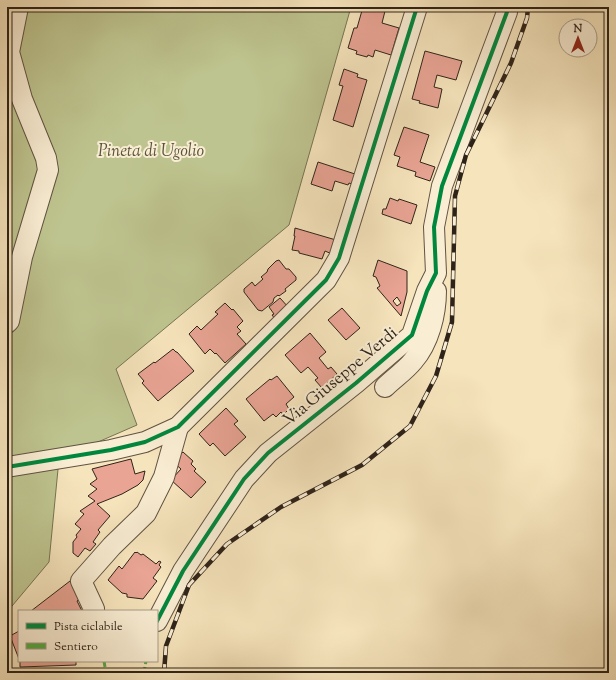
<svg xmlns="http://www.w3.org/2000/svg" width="616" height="680" viewBox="0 0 616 680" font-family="'Sorts Mill Goudy',serif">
	<rect width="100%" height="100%" fill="#f6e4bc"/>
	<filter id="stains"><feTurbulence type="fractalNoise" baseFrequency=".005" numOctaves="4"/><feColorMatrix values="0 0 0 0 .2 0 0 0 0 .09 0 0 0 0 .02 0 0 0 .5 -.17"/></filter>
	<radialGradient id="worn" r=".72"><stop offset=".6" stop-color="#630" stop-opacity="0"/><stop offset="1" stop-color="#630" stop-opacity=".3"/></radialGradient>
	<path fill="#bec48f" stroke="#767454" d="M 7,7 L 351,7 L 289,225 L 116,369 L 137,425 L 59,459 L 49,562 L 7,612 Z"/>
	<g fill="#e9a494" stroke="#2e2319" fill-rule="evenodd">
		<path d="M 363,7 L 374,7 L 385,11 L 382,23 L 399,28 L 391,55 L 375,50 L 373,57 L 368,55 L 367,57 L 356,54 L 357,51 L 348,48 L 354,28 L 357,28 Z"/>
		<path d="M 425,51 L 462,61 L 456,80 L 437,75 L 434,87 L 442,89 L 438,108 L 419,103 L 420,101 L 412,99 Z"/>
		<path d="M 344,69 L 358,74 L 357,77 L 367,80 L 353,127 L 333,120 L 343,86 L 339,85 Z"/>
		<path d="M 404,127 L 429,135 L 420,162 L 435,167 L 430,181 L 415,176 L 416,172 L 397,166 L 400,157 L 394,155 Z"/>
		<path d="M 318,162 L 355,174 L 352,184 L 349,183 L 348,185 L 335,181 L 332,191 L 311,184 Z"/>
		<path d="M 390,198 L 398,201 L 399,199 L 417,205 L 411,224 L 382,214 L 383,209 L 386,209 Z"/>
		<path d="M 295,228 L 336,240 L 332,254 L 325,251 L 322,259 L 299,253 L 299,251 L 292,250 L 295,236 L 294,236 Z"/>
		<path d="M 279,260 L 286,269 L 289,269 L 296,277 L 296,280 L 285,289 L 286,291 L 279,296 L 278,295 L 274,298 L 273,302 L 262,311 L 258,310 L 244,292 L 244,289 L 252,282 L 255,286 L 263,279 L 261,277 L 267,272 L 268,269 L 276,261 Z"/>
		<path d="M 378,260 L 407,271 L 407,292 L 401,316 L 377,288 L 380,286 L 376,277 L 373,276 ZM 397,297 L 401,303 L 397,306 L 393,301 Z"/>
		<path d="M 280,298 L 289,308 L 275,319 L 272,315 L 274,314 L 269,307 Z"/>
		<path d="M 225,303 L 232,310 L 233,309 L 243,321 L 237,327 L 241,331 L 237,334 L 246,344 L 225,363 L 216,353 L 215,354 L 210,349 L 205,354 L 189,334 L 197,326 L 201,330 L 218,314 L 215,312 Z"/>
		<path d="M 342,308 L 360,328 L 346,340 L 328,320 Z"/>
		<path d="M 310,333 L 326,352 L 319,358 L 328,369 L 331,367 L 337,374 L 322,388 L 315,380 L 318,378 L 308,367 L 301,373 L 285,355 Z"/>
		<path d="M 173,349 L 176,352 L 177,352 L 194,371 L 158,401 L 142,383 L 144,381 L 138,374 L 154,362 L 155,363 Z"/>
		<path d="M 277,376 L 294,397 L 286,404 L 289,409 L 283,415 L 281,412 L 276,417 L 273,414 L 264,421 L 246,399 L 270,379 L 271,380 Z"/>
		<path d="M 226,408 L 238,421 L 234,424 L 246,437 L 225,456 L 213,443 L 210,446 L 199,434 Z"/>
		<path d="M 183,452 L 193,461 L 191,464 L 196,469 L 194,471 L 206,482 L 191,498 L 171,480 L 181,469 L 173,462 Z"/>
		<path d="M 131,459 L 135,474 L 145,471 L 143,480 L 138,485 L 122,494 L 97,504 L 110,516 L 98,530 L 100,532 L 93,542 L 96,544 L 90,551 L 85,548 L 78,557 L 73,553 L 73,542 L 77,537 L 76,535 L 81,529 L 75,524 L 84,514 L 80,511 L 95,501 L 88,496 L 97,489 L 90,484 L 97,479 L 92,469 Z"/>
		<path d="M 135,552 L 136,553 L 137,552 L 141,555 L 143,554 L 156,564 L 159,561 L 161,562 L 159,565 L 161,567 L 153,578 L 157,581 L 143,599 L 127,597 L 127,594 L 122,593 L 108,580 L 119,566 L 122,569 Z"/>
		<path d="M 70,581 L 81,598 L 77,601 L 82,611 L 31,611 Z"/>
		<path d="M 19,631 L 19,659 L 10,636 Z"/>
		<path d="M 20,661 L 76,661 L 76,665 L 20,667 Z"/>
	</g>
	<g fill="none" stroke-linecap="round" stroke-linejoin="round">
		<g stroke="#605342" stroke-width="22">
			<g id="minor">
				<path d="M 7,323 L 9,321 L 22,257 L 48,170 L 46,158 L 22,99 L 9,52 L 18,7"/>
				<path d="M 385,387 C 394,378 405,371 413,361 C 429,343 436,314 436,291"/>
				<path d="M 7,467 L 111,450 L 145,442 L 178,427 L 326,280 L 339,258 L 417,7"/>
				<path d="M 94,609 L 81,581 L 112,546 L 146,513 L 164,477 L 178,427"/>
				<path d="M 157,621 L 183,571 L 244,479 L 268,453 L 356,383 L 412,335 L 427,291 L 436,273 L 434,227 L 442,186 L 507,12 L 507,7"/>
			</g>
		</g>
		<use href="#minor" stroke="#f9edd3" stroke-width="20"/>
		<g stroke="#2e2319" stroke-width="4.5">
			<path id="rail" d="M 164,673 L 166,646 L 189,585 L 227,544 L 281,507 L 362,465 L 410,426 L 436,376 L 452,322 L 455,196 L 466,155 L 511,63 L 527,18 L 528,7"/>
		</g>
		<use href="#rail" stroke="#f9edd3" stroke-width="3" stroke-dasharray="9" stroke-linecap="butt"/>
		<g stroke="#54aa42" stroke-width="3" stroke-dasharray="6 3" stroke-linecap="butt">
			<path d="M 104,661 L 106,673"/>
			<path d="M 144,673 L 146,661"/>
		</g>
		<g stroke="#f9edd3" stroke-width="6">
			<g id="cycleway">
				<path d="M 7,467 L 111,450 L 145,442 L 178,427 L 326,280 L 339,258 L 417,7"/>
				<path d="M 157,621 L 183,571 L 244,479 L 268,453 L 356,383 L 412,335 L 427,291 L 436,273 L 434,227 L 442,186 L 507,12 L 507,7"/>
			</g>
		</g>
		<use href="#cycleway" stroke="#00873e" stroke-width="4"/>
	</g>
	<g text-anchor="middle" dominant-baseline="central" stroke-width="4" stroke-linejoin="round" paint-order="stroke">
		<g font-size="17" font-style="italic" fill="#59533c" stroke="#f9edd3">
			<text x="151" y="152">Pineta di Ugolio</text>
		</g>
		<g font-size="17" fill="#2e2319" stroke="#f9edd3">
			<text transform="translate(341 377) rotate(-40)">Via Giuseppe Verdi</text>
		</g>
	</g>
	<rect width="616" height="680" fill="none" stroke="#f6e4bc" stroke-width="24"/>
	<rect x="8" y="8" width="600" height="664" fill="none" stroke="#2e2319" stroke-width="2"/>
	<rect x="12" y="12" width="592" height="656" fill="none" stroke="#2e2319"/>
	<rect x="18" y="610" width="140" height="52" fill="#f9edd3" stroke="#a89c89"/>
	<rect x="26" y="623" width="20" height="6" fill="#00873e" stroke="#a89c89"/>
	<text x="54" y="630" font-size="12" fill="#2e2319">Pista ciclabile</text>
	<rect x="26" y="643" width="20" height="6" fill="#54aa42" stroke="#a89c89"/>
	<text x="54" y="650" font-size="12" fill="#2e2319">Sentiero</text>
	<g transform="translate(578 38)"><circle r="19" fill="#f9edd3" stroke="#a89c89"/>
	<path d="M0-3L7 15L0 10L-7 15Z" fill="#8f2418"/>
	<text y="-6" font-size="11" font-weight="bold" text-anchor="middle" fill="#2e2319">N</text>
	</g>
	<rect width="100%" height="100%" filter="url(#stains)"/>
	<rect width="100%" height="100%" fill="url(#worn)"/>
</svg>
